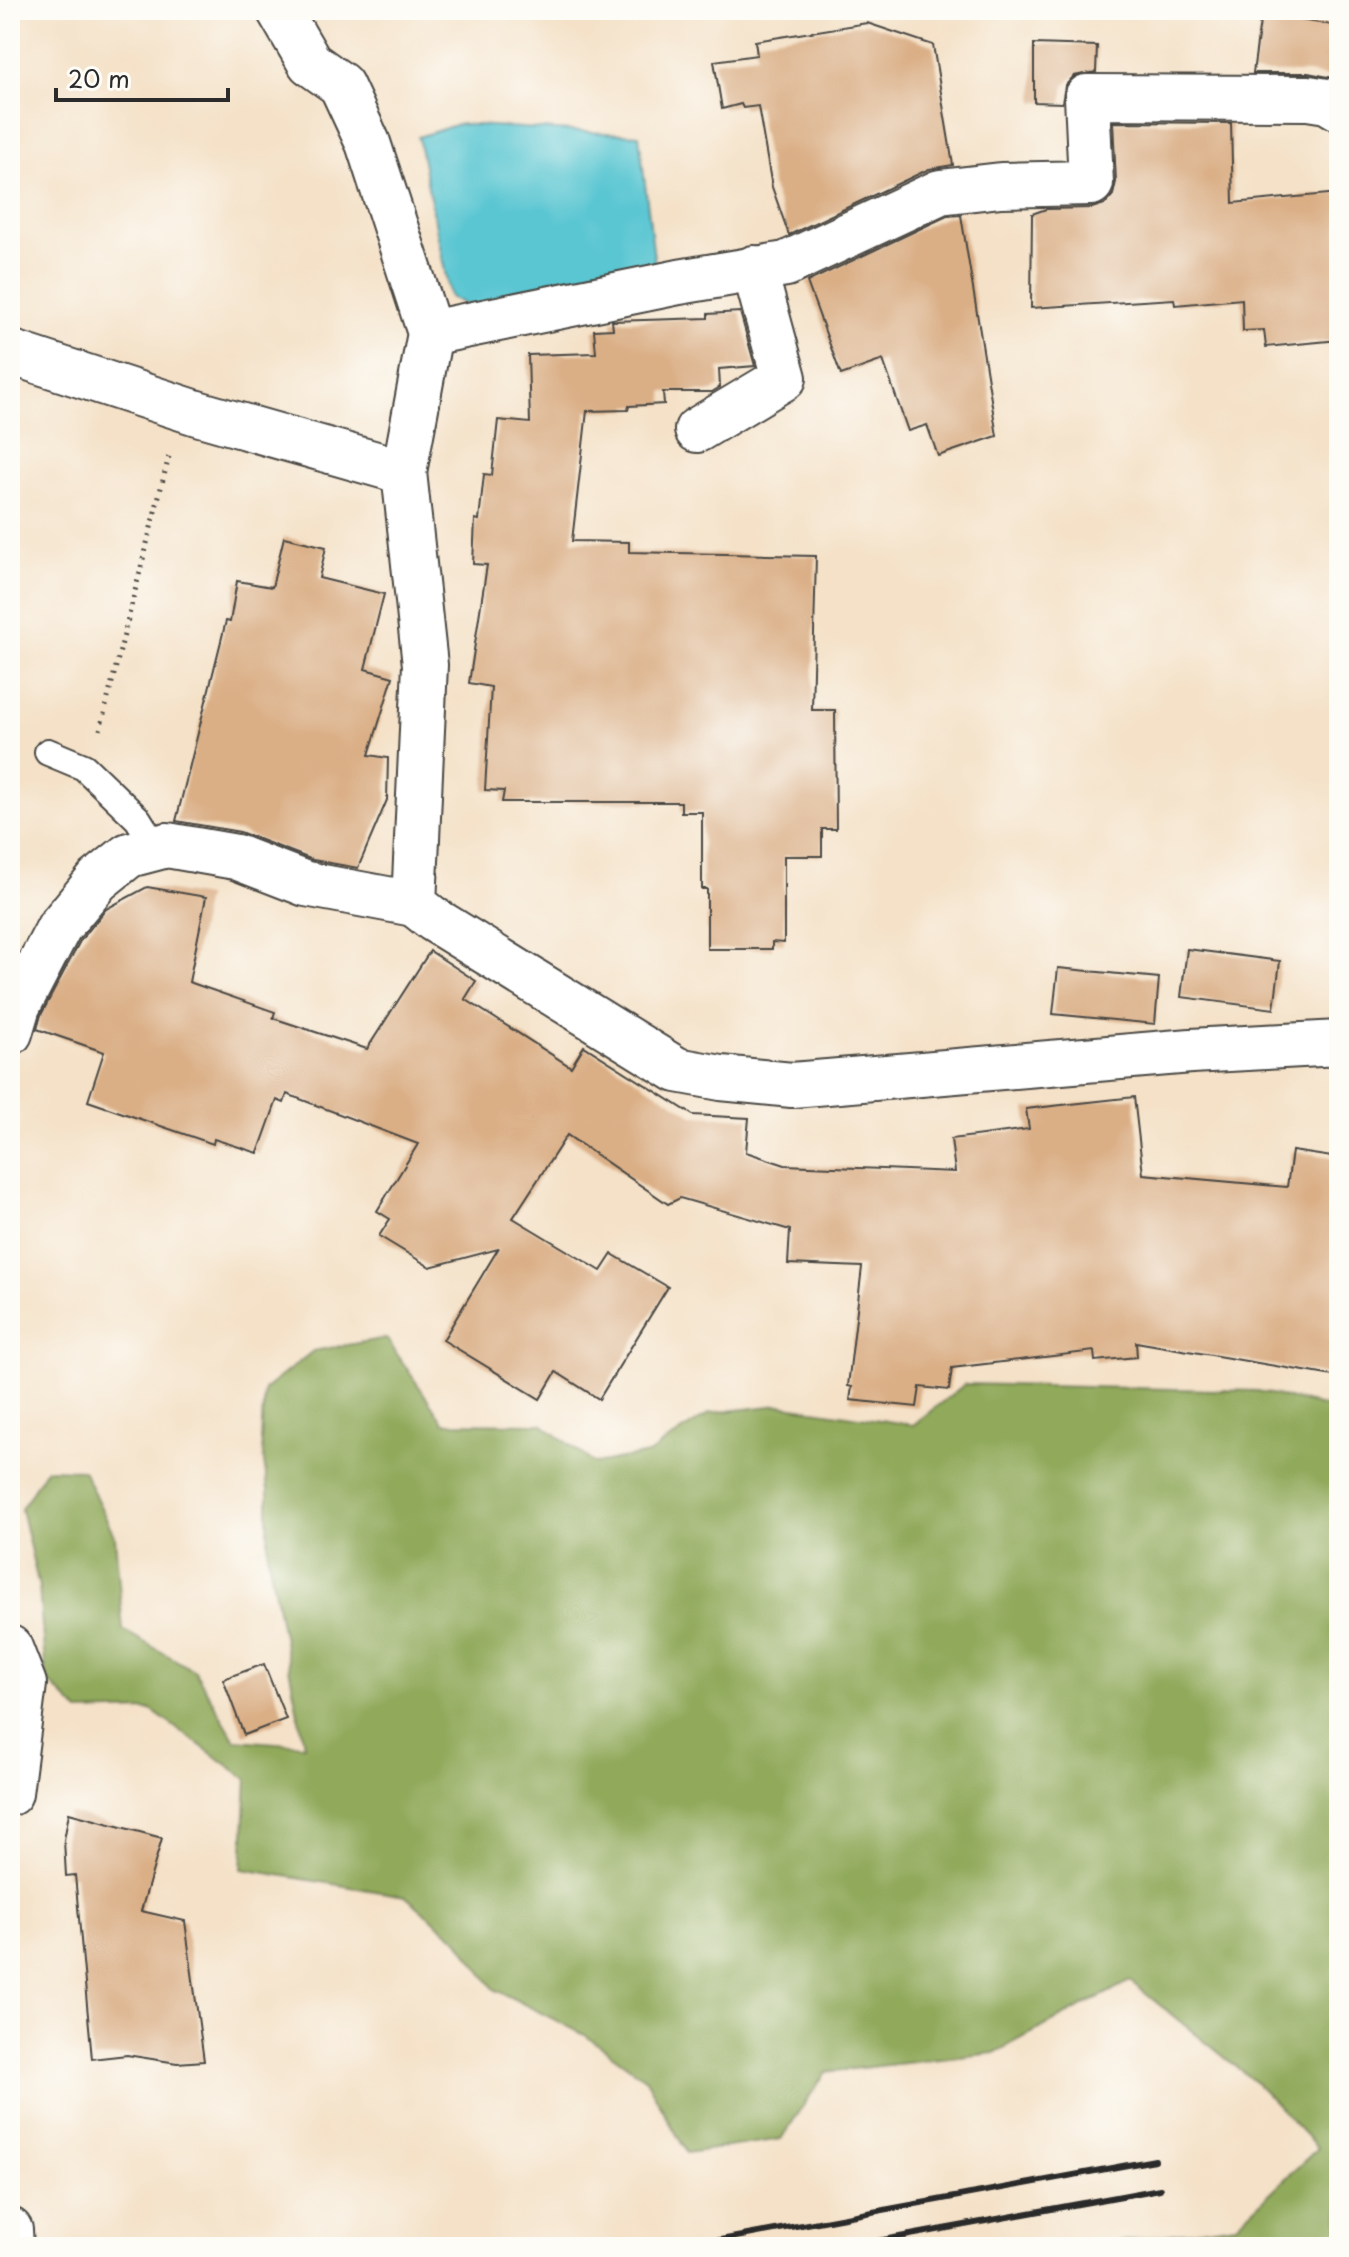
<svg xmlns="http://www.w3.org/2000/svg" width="1349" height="2257" viewBox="0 0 1349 2257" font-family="'Playpen Sans',sans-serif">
	<rect width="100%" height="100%" fill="#fdfcf7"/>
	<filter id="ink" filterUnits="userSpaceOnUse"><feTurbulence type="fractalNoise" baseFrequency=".0125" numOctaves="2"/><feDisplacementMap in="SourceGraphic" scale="16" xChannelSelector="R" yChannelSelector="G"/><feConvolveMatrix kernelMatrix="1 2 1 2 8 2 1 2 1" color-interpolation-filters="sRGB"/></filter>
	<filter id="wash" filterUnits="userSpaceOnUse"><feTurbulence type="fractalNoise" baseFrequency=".006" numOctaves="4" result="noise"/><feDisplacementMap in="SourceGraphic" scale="32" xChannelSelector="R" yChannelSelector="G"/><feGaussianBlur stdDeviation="1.8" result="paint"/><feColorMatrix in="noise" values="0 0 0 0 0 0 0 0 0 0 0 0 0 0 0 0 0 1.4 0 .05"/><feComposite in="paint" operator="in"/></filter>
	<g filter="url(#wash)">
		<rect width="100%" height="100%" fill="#f4e1c7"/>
		<path fill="#90a95a" stroke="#5e6a42" stroke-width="2" d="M 386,1338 L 444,1423 L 542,1424 L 595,1464 L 648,1454 L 710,1413 L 780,1405 L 913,1425 L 965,1384 L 1258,1391 L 1339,1410 L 1339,2247 L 1083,2247 L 1236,2225 L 1318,2148 L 1255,2082 L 1130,1981 L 994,2053 L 826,2072 L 781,2139 L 687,2153 L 646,2079 L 585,2035 L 494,1989 L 458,1940 L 405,1896 L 242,1869 L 247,1779 L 151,1710 L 79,1712 L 46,1679 L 39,1587 L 21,1509 L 46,1469 L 83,1470 L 115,1537 L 123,1630 L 195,1671 L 235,1740 L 304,1745 L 268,1558 L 268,1490 L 261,1440 L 264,1390 L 313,1351 Z"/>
		<path fill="#5ac6d2" stroke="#42787e" stroke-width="2" d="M 458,124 L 639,135 L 655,266 L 471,307 L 450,297 L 418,137 Z"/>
		<g id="blocks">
			<g fill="#daaf86">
				<path d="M 1261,14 L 1339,26 L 1339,79 L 1308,73 L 1253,73 Z"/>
				<path d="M 867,23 L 933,45 L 953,165 L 929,169 L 789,235 L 772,187 L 758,106 L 743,108 L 741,104 L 722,109 L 714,61 L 757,55 L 755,41 Z"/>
				<path d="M 1034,44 L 1097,46 L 1096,72 L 1074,76 L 1065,86 L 1062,103 L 1034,102 Z"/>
				<path d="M 1113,122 L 1231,123 L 1233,203 L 1339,193 L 1339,340 L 1266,347 L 1264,330 L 1243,331 L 1242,299 L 1175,305 L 1174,299 L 1031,308 L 1032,214 L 1046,209 L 1092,208 L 1105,204 L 1113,195 L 1116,182 Z"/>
				<path d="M 961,215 L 997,436 L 938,456 L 927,425 L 908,431 L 883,360 L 841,375 L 807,282 L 947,216 Z"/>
				<path d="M 740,312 L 755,366 L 719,369 L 720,387 L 712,392 L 663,392 L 664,404 L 629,406 L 628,410 L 587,411 L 572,541 L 629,542 L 629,552 L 816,556 L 812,710 L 835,710 L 836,829 L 822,829 L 822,856 L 784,856 L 784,943 L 772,942 L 772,949 L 707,949 L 707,889 L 702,889 L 702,812 L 681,812 L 681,802 L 502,802 L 504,791 L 485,790 L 491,687 L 469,683 L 487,565 L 473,564 L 475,519 L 479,520 L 484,474 L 492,475 L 498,420 L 530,423 L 528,355 L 596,353 L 594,330 L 613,329 L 612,321 L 708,318 L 708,314 Z"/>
				<path d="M 284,537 L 326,547 L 319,578 L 384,594 L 365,669 L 393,677 L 369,755 L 388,758 L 387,800 L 358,868 L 313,860 L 240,832 L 176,821 L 226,621 L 230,622 L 237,581 L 272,587 Z"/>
				<path d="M 147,887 L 206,897 L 189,982 L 275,1012 L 273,1018 L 367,1049 L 430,951 L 476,981 L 465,999 L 571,1067 L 584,1046 L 693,1115 L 749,1118 L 746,1152 L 785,1165 L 955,1172 L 951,1139 L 1029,1129 L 1026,1109 L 1134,1097 L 1143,1174 L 1287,1187 L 1292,1151 L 1339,1158 L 1339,1377 L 1136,1342 L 1137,1357 L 1095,1361 L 1094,1351 L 952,1368 L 949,1390 L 920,1387 L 917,1407 L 850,1400 L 852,1387 L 848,1386 L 862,1267 L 788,1264 L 790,1230 L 680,1198 L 668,1204 L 567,1135 L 513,1218 L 601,1271 L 612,1254 L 668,1287 L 599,1399 L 556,1372 L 540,1399 L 443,1340 L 498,1249 L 430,1267 L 379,1236 L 390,1219 L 377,1211 L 418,1144 L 287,1094 L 284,1103 L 277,1100 L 258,1153 L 214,1139 L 213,1144 L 88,1101 L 104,1052 L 37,1029 L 41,1015 L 80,941 L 106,909 Z"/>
				<path d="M 1187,949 L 1280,961 L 1274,1009 L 1181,997 Z"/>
				<path d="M 1058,968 L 1159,978 L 1155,1024 L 1053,1014 Z"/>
				<path d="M 264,1664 L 286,1719 L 244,1735 L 223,1679 Z"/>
				<path d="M 69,1813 L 162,1838 L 141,1911 L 185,1921 L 204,2061 L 177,2063 L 127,2055 L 92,2059 L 75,1875 L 66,1876 L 64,1840 Z"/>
			</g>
		</g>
	</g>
	<g filter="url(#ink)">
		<use href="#blocks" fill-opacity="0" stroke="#494642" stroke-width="2"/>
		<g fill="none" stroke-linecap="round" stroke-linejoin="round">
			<g stroke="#494642" stroke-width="30">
				<path id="service" d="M 48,752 L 84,767 L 138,819 L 156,848"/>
			</g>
			<g stroke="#494642" stroke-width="48">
				<g id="minor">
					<path d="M 279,10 L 310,63 L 341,85 L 368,143 L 430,333 L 404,472"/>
					<path d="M 430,333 L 679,282 L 786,264 L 940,192 L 1001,185 L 1091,183 L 1087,97 L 1308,98 L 1327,101 L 1339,108"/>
					<path d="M 10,352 L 197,413 L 404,472 L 425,665 L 414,904 L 433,919 L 677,1070 L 721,1078 L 792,1085 L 1191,1051 L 1339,1043"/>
					<path d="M 697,430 L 784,378 L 754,268"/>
					<path d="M 10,1033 L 18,1006 L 59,927 L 98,880 L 129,855 L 167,845 L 236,857 L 306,884 L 414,904"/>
					<path d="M 10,1648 L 24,1684 L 10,1793"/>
					<path d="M 10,2230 L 11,2247"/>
				</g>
			</g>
			<path stroke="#494642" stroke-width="5" stroke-dasharray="2 6" stroke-linecap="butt" d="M 100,730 L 169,456"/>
			<use href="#service" stroke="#fff" stroke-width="26"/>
			<use href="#minor" stroke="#fff" stroke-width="44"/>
			<g stroke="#2b2b2b" stroke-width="6">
				<path d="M 682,2247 L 1155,2160"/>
				<path d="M 845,2247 L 1160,2189"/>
			</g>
		</g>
	</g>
	<rect width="1349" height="2257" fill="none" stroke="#fdfcf7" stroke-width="40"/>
	<path d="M56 88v12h172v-12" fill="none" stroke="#2b2b2b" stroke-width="4"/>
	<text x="68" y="88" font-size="24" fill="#2b2b2b" stroke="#fdfcf7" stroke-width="6" paint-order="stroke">20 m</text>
</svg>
